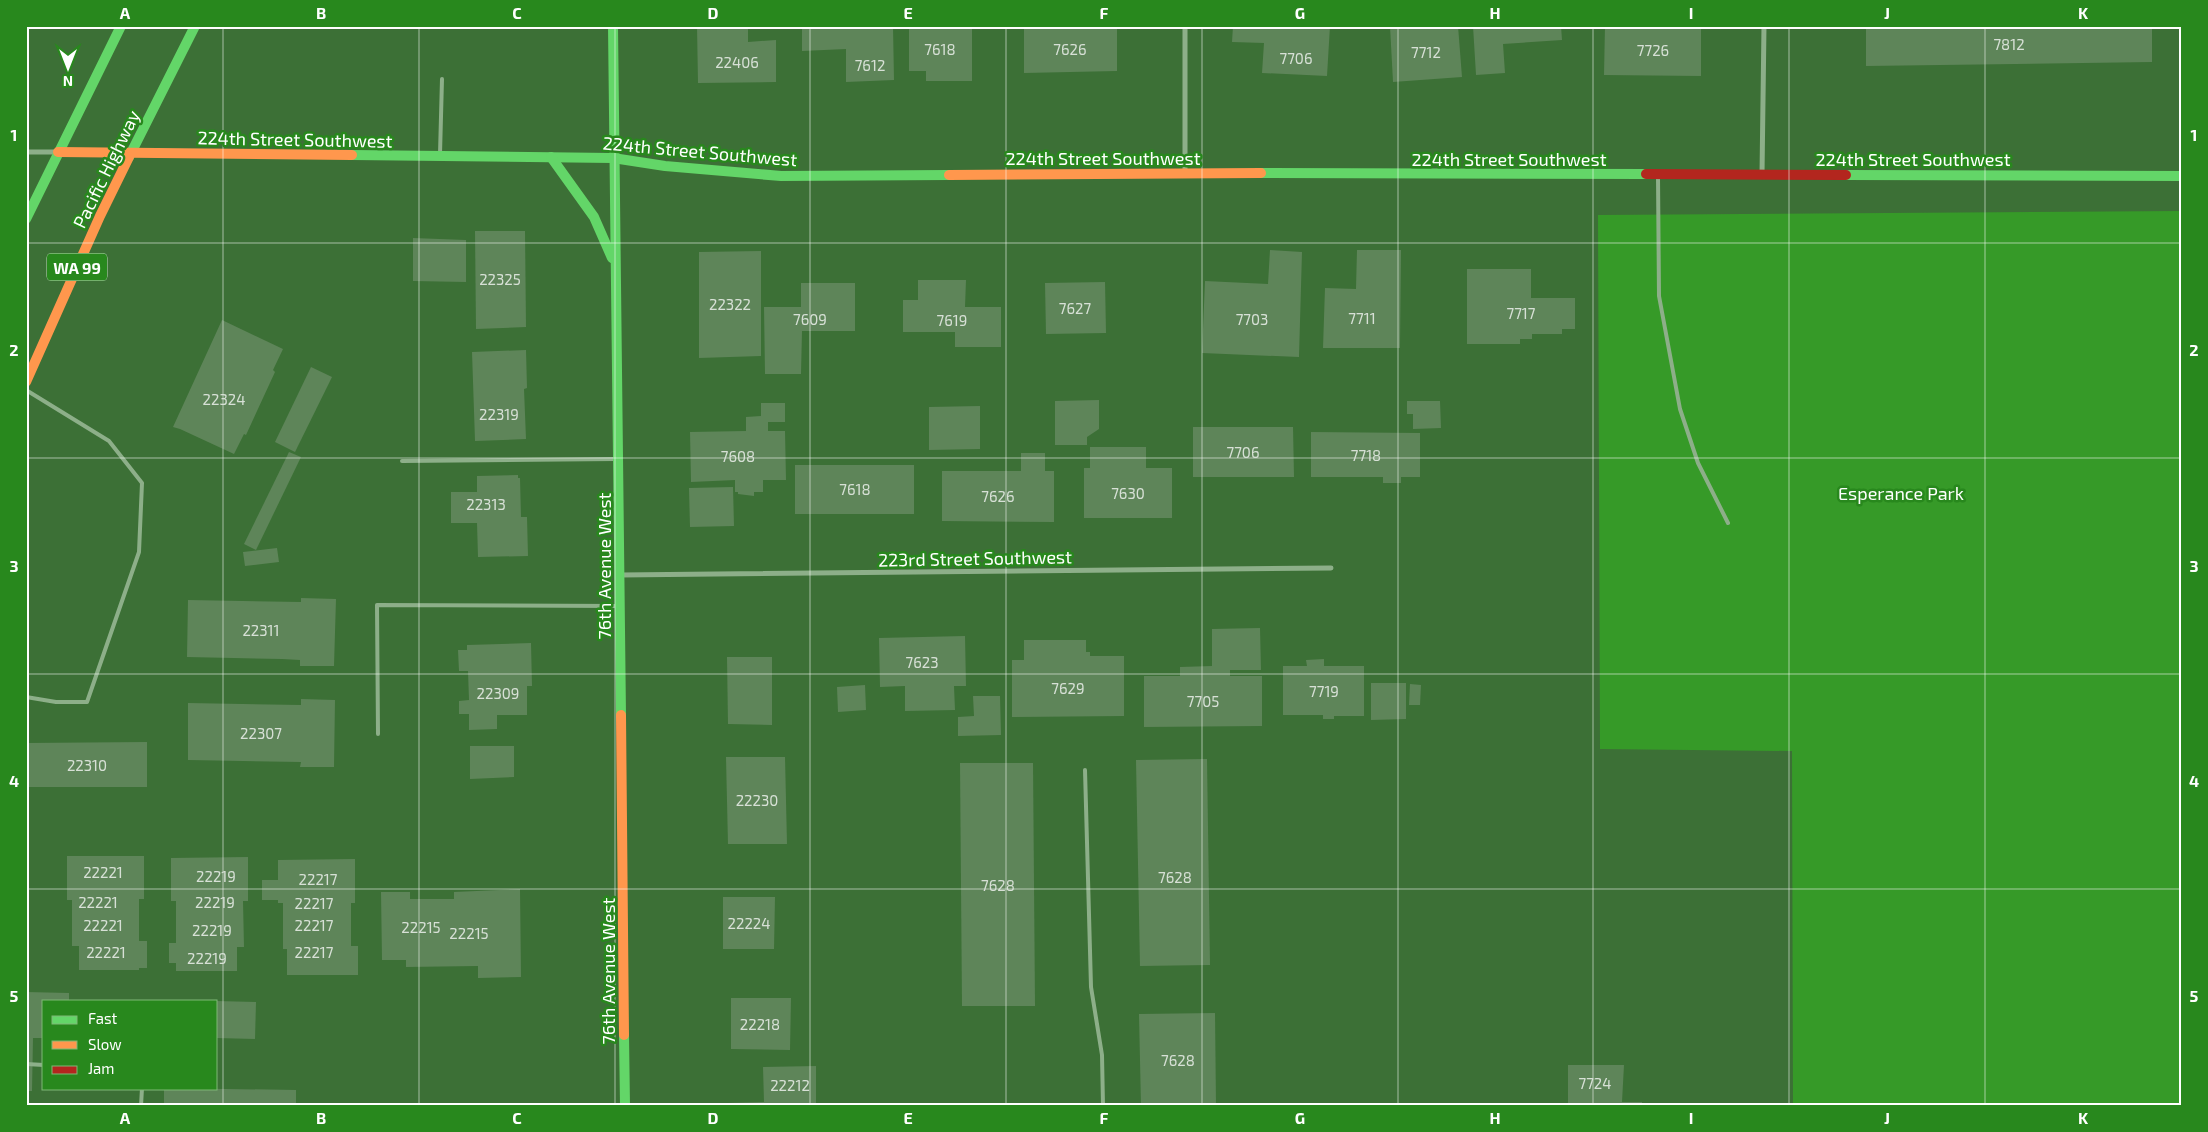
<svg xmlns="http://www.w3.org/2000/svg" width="2208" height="1132" viewBox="0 0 2208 1132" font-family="'Exo 2',sans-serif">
	<rect width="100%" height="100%" fill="#3c7036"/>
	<path fill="#369a28" d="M 2182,211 L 2182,1106 L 1793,1106 L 1792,751 L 1600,749 L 1598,215 Z"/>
	<g fill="#5e8559">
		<path d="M 697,26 L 748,26 L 748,42 L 776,40 L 776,82 L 698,83 Z"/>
		<path d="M 802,26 L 893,26 L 894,80 L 846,82 L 846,49 L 802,51 Z"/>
		<path d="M 909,26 L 972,26 L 972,81 L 926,81 L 926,71 L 909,71 Z"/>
		<path d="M 1024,26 L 1117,26 L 1117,71 L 1024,73 Z"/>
		<path d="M 1233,26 L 1330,26 L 1327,76 L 1262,73 L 1264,43 L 1232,42 Z"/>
		<path d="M 1390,26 L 1458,26 L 1462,77 L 1393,82 Z"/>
		<path d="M 1473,26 L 1561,26 L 1562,40 L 1503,44 L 1505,73 L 1476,75 Z"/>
		<path d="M 1605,26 L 1701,26 L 1701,76 L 1604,75 Z"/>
		<path d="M 1866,26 L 2152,26 L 2152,62 L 1866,66 Z"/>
		<path d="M 475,231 L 525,231 L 526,327 L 476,329 Z"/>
		<path d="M 413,238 L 466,240 L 466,282 L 413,281 Z"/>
		<path d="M 1270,250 L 1302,252 L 1299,357 L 1202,353 L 1205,281 L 1268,284 Z"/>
		<path d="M 1357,250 L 1401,250 L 1400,348 L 1323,348 L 1325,288 L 1356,289 Z"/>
		<path d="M 761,251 L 761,356 L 699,358 L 699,252 Z"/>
		<path d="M 1467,269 L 1531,269 L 1531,298 L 1575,298 L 1575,329 L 1562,329 L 1562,334 L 1532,334 L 1532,339 L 1520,339 L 1520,344 L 1467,344 Z"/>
		<path d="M 918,280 L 966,280 L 965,307 L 1001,307 L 1001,347 L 955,347 L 955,332 L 903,332 L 903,300 L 918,300 Z"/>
		<path d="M 1105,282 L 1106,333 L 1046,334 L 1045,283 Z"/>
		<path d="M 801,283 L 855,283 L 855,331 L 802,331 L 801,374 L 765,374 L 764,307 L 801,307 Z"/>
		<path d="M 222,320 L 283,349 L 273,370 L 275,372 L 246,435 L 244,434 L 234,454 L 180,429 L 173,427 Z"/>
		<path d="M 526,350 L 527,388 L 524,389 L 526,439 L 475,441 L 472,352 Z"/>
		<path d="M 311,367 L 332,377 L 295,452 L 275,442 Z"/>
		<path d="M 1099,400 L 1099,429 L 1087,437 L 1087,445 L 1055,445 L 1055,401 Z"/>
		<path d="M 1407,401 L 1440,401 L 1441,428 L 1413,429 L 1413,414 L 1407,414 Z"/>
		<path d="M 761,403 L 785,403 L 785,422 L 768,422 L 768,431 L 785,431 L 786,480 L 763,480 L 763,492 L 754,492 L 754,496 L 738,494 L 738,492 L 735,492 L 735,480 L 691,482 L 690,432 L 746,431 L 746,417 L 761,416 Z"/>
		<path d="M 980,406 L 980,449 L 929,450 L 929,407 Z"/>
		<path d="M 1193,427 L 1293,427 L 1294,477 L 1193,477 Z"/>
		<path d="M 1311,432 L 1420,433 L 1420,477 L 1401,477 L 1401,483 L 1383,483 L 1383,477 L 1311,477 Z"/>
		<path d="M 1090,447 L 1146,447 L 1146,468 L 1172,468 L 1172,518 L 1084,518 L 1084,468 L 1090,468 Z"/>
		<path d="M 289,452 L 301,457 L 256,550 L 244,544 Z"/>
		<path d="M 1021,453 L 1045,453 L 1045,471 L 1054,471 L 1054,522 L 942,521 L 942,471 L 1021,471 Z"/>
		<rect x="795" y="465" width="119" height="49"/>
		<path d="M 518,475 L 518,478 L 520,478 L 521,517 L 527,517 L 528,556 L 478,557 L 477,523 L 451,523 L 451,492 L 477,492 L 477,476 Z"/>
		<path d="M 733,487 L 734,526 L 690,527 L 689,488 Z"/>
		<path d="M 277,548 L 279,562 L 245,566 L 243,552 Z"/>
		<path d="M 301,598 L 336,599 L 334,666 L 300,666 L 300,660 L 282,659 L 187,657 L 188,600 L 301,602 Z"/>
		<path d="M 1260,628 L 1261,670 L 1230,670 L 1230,676 L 1262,676 L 1262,726 L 1144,727 L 1144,676 L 1180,676 L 1180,667 L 1212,666 L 1212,629 Z"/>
		<path d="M 965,636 L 966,686 L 954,686 L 955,710 L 905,711 L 905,686 L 880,687 L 879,638 Z"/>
		<path d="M 1024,640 L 1086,640 L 1086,652 L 1090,652 L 1090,656 L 1124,656 L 1124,716 L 1012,717 L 1012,660 L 1024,660 Z"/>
		<path d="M 531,643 L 532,686 L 527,686 L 527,715 L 497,715 L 497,729 L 469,730 L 469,714 L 459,714 L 459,701 L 469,700 L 468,671 L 459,671 L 458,650 L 467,650 L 467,645 Z"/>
		<path d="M 727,657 L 772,657 L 772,725 L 728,724 Z"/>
		<path d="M 1324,659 L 1324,666 L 1364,666 L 1364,716 L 1334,716 L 1334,719 L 1323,719 L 1323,715 L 1283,715 L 1283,666 L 1307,666 L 1306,660 Z"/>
		<path d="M 1371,683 L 1406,683 L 1406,719 L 1371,720 Z"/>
		<path d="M 1410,684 L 1421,685 L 1420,705 L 1409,705 Z"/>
		<path d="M 865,685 L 866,710 L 838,712 L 837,687 Z"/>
		<path d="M 973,696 L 1000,696 L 1001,735 L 958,736 L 958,717 L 974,716 Z"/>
		<path d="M 301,699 L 335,700 L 334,767 L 300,767 L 301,762 L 188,760 L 188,703 L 301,705 Z"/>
		<path d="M 147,742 L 147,787 L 26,787 L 26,743 Z"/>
		<path d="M 470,746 L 514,746 L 514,777 L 470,779 Z"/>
		<path d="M 726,757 L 785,757 L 787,844 L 728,844 Z"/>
		<path d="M 1207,759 L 1210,965 L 1140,966 L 1136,760 Z"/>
		<path d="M 960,763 L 1033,763 L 1035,1006 L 962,1006 Z"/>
		<path d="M 67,856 L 144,856 L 144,899 L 139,899 L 139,941 L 147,941 L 147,968 L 139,968 L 139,970 L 79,970 L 79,946 L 72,946 L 72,900 L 67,900 Z"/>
		<path d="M 248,857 L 248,901 L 243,901 L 244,947 L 237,947 L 237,971 L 176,971 L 176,963 L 169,963 L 169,943 L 176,943 L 176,901 L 171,901 L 171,858 Z"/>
		<path d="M 355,859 L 355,903 L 351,903 L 351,946 L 358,946 L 358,975 L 287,975 L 287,949 L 283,949 L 283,903 L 278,903 L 278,900 L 262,900 L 262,880 L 278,880 L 278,860 Z"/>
		<path d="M 520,889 L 521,977 L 478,978 L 478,966 L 406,967 L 406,960 L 382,960 L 381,892 L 410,892 L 410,899 L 454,899 L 454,892 Z"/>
		<path d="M 723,897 L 775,897 L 774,949 L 723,949 Z"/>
		<path d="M 26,992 L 69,993 L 69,1001 L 44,1001 L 44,1038 L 33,1038 L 32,1091 L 26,1091 Z"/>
		<path d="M 731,998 L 791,998 L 790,1050 L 731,1049 Z"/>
		<path d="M 216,1001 L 256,1002 L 255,1039 L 216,1038 Z"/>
		<path d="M 1215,1013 L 1216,1106 L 1141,1106 L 1139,1014 Z"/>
		<path d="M 1568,1065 L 1624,1065 L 1622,1102 L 1642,1102 L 1642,1106 L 1568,1106 Z"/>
		<path d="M 816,1066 L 816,1103 L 777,1104 L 777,1106 L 727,1106 L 727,1103 L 764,1102 L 763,1067 Z"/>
		<path d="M 164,1088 L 296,1090 L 296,1106 L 164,1106 Z"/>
	</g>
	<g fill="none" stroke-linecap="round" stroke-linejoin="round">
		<g stroke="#8daf89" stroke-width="4">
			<path d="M 440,154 L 442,79"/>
			<path d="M 1658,176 L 1659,296 L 1680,409 L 1698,463 L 1728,523"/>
			<path d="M 26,390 L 109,441 L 142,483 L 139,552 L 87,702 L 56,702 L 26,697"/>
			<path d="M 402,461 L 616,459"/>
			<path d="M 378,734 L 377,605 L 618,606"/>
			<path d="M 1085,770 L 1091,987 L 1102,1055 L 1103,1106"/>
			<path d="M 26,1064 L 44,1065"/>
			<path d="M 141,1106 L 142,1088"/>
		</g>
		<g stroke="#8daf89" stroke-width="5">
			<path d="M 1185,26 L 1185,173"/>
			<path d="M 26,152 L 56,152"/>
			<path d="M 1762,174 L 1764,26"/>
			<path d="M 620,575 L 1331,568"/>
		</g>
		<g stroke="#63d668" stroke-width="10">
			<path d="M 613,26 L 621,715"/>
			<path d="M 352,155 L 613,158 L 665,166 L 781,176 L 949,175"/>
			<path d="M 129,157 L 195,26"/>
			<path d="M 551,157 L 594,217 L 612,258"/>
			<path d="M 1261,173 L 1646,174"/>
			<path d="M 1846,175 L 2182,176"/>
			<path d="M 26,219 L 121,26"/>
			<path d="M 624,1035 L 625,1106"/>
		</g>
		<g stroke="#ff974d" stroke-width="10">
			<path d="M 58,152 L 352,155"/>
			<path d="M 949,175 L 1261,173"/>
			<path d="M 26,382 L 100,216 L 129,157"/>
			<path d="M 621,715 L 624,1035"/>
		</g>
		<path stroke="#b3261e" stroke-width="10" d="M 1646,174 L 1846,175"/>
	</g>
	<path fill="none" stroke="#fff" stroke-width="1" stroke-opacity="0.55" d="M 223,26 L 223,1106M 419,26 L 419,1106M 615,26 L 615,1106M 810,26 L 810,1106M 1006,26 L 1006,1106M 1202,26 L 1202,1106M 1398,26 L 1398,1106M 1593,26 L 1593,1106M 1789,26 L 1789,1106M 1985,26 L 1985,1106M 26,243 L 2182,243M 26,458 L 2182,458M 26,674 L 2182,674M 26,889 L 2182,889"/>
	<g text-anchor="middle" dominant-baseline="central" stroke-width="5" stroke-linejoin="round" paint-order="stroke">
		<g font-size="15" fill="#d7e0d6">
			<text x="2009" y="44">7812</text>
			<text x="940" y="49">7618</text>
			<text x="1070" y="49">7626</text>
			<text x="1653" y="50">7726</text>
			<text x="1426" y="52">7712</text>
			<text x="1296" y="58">7706</text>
			<text x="737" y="62">22406</text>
			<text x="870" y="65">7612</text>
			<text x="500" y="279">22325</text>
			<text x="730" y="304">22322</text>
			<text x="1075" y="308">7627</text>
			<text x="1521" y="313">7717</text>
			<text x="1362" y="318">7711</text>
			<text x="810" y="319">7609</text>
			<text x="1252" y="319">7703</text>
			<text x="952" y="320">7619</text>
			<text x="224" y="399">22324</text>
			<text x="499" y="414">22319</text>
			<text x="1243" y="452">7706</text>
			<text x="1366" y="455">7718</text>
			<text x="738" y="456">7608</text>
			<text x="855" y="489">7618</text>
			<text x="1128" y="493">7630</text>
			<text x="998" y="496">7626</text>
			<text x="486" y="504">22313</text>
			<text x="261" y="630">22311</text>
			<text x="922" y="662">7623</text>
			<text x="1068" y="688">7629</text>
			<text x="1324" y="691">7719</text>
			<text x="498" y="693">22309</text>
			<text x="1203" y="701">7705</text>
			<text x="261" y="733">22307</text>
			<text x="87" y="765">22310</text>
			<text x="757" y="800">22230</text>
			<text x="103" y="872">22221</text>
			<text x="216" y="876">22219</text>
			<text x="1175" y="877">7628</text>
			<text x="318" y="879">22217</text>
			<text x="998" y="885">7628</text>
			<text x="98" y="902">22221</text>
			<text x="215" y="902">22219</text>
			<text x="314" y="903">22217</text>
			<text x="749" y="923">22224</text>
			<text x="103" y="925">22221</text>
			<text x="314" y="925">22217</text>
			<text x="421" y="927">22215</text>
			<text x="212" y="930">22219</text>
			<text x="469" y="933">22215</text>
			<text x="106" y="952">22221</text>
			<text x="314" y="952">22217</text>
			<text x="207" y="958">22219</text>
			<text x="760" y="1024">22218</text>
			<text x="1178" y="1060">7628</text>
			<text x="1595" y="1083">7724</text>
			<text x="790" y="1085">22212</text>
		</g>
		<rect fill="#28881d" stroke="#bedbbb" stroke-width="1" x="47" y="253.5" width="60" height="27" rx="4"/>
		<g font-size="16" font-weight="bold" fill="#fff">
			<text x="77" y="267">WA 99</text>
		</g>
		<g font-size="18" fill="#fff" stroke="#28881d">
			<text transform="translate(295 139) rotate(1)">224th Street Southwest</text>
			<text transform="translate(700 151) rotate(5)">224th Street Southwest</text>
			<text x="1103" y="158">224th Street Southwest</text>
			<text x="1509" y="159">224th Street Southwest</text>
			<text x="1913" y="159">224th Street Southwest</text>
			<text transform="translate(106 169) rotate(-64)">Pacific Highway</text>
			<text transform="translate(975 558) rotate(-1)">223rd Street Southwest</text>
			<text transform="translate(604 566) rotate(-90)">76th Avenue West</text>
			<text transform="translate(608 971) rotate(-90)">76th Avenue West</text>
		</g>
		<g font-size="18" fill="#fdfffc" stroke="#28881d">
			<text x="1901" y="493">Esperance Park</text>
		</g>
	</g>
	<rect width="2208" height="1132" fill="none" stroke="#28881d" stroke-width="55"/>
	<rect x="42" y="1000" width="175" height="90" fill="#28881d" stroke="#7eb877"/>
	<rect x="52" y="1016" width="25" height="8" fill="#63d668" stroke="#7eb877"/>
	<text x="88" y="1024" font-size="15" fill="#ffffff">Fast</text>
	<rect x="52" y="1041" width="25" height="8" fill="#ff974d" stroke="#7eb877"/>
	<text x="88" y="1050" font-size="15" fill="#ffffff">Slow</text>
	<rect x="52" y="1066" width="25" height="8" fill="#b3261e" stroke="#7eb877"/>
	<text x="88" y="1074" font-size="15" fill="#ffffff">Jam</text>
	<g transform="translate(68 68) rotate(180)" stroke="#28881d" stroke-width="4" paint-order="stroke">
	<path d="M0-4L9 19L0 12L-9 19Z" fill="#ffffff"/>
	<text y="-8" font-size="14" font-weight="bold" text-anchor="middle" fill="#ffffff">N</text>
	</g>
	<rect x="28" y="28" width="2152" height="1076" fill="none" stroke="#fff" stroke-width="2"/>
	<g font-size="16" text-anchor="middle" font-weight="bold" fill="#fff">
		<text x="125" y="19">A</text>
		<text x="321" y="19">B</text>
		<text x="517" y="19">C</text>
		<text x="713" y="19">D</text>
		<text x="908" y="19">E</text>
		<text x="1104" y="19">F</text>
		<text x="1300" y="19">G</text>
		<text x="1495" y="19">H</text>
		<text x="1691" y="19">I</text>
		<text x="1887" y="19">J</text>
		<text x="2083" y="19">K</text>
		<text x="14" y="141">1</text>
		<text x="2194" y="141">1</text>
		<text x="14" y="356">2</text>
		<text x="2194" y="356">2</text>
		<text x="14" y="572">3</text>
		<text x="2194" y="572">3</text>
		<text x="14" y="787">4</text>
		<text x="2194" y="787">4</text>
		<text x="14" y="1002">5</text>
		<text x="2194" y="1002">5</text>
		<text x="125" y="1124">A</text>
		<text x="321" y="1124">B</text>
		<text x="517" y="1124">C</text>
		<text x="713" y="1124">D</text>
		<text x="908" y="1124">E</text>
		<text x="1104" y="1124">F</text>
		<text x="1300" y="1124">G</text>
		<text x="1495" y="1124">H</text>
		<text x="1691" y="1124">I</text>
		<text x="1887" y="1124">J</text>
		<text x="2083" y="1124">K</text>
	</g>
</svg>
